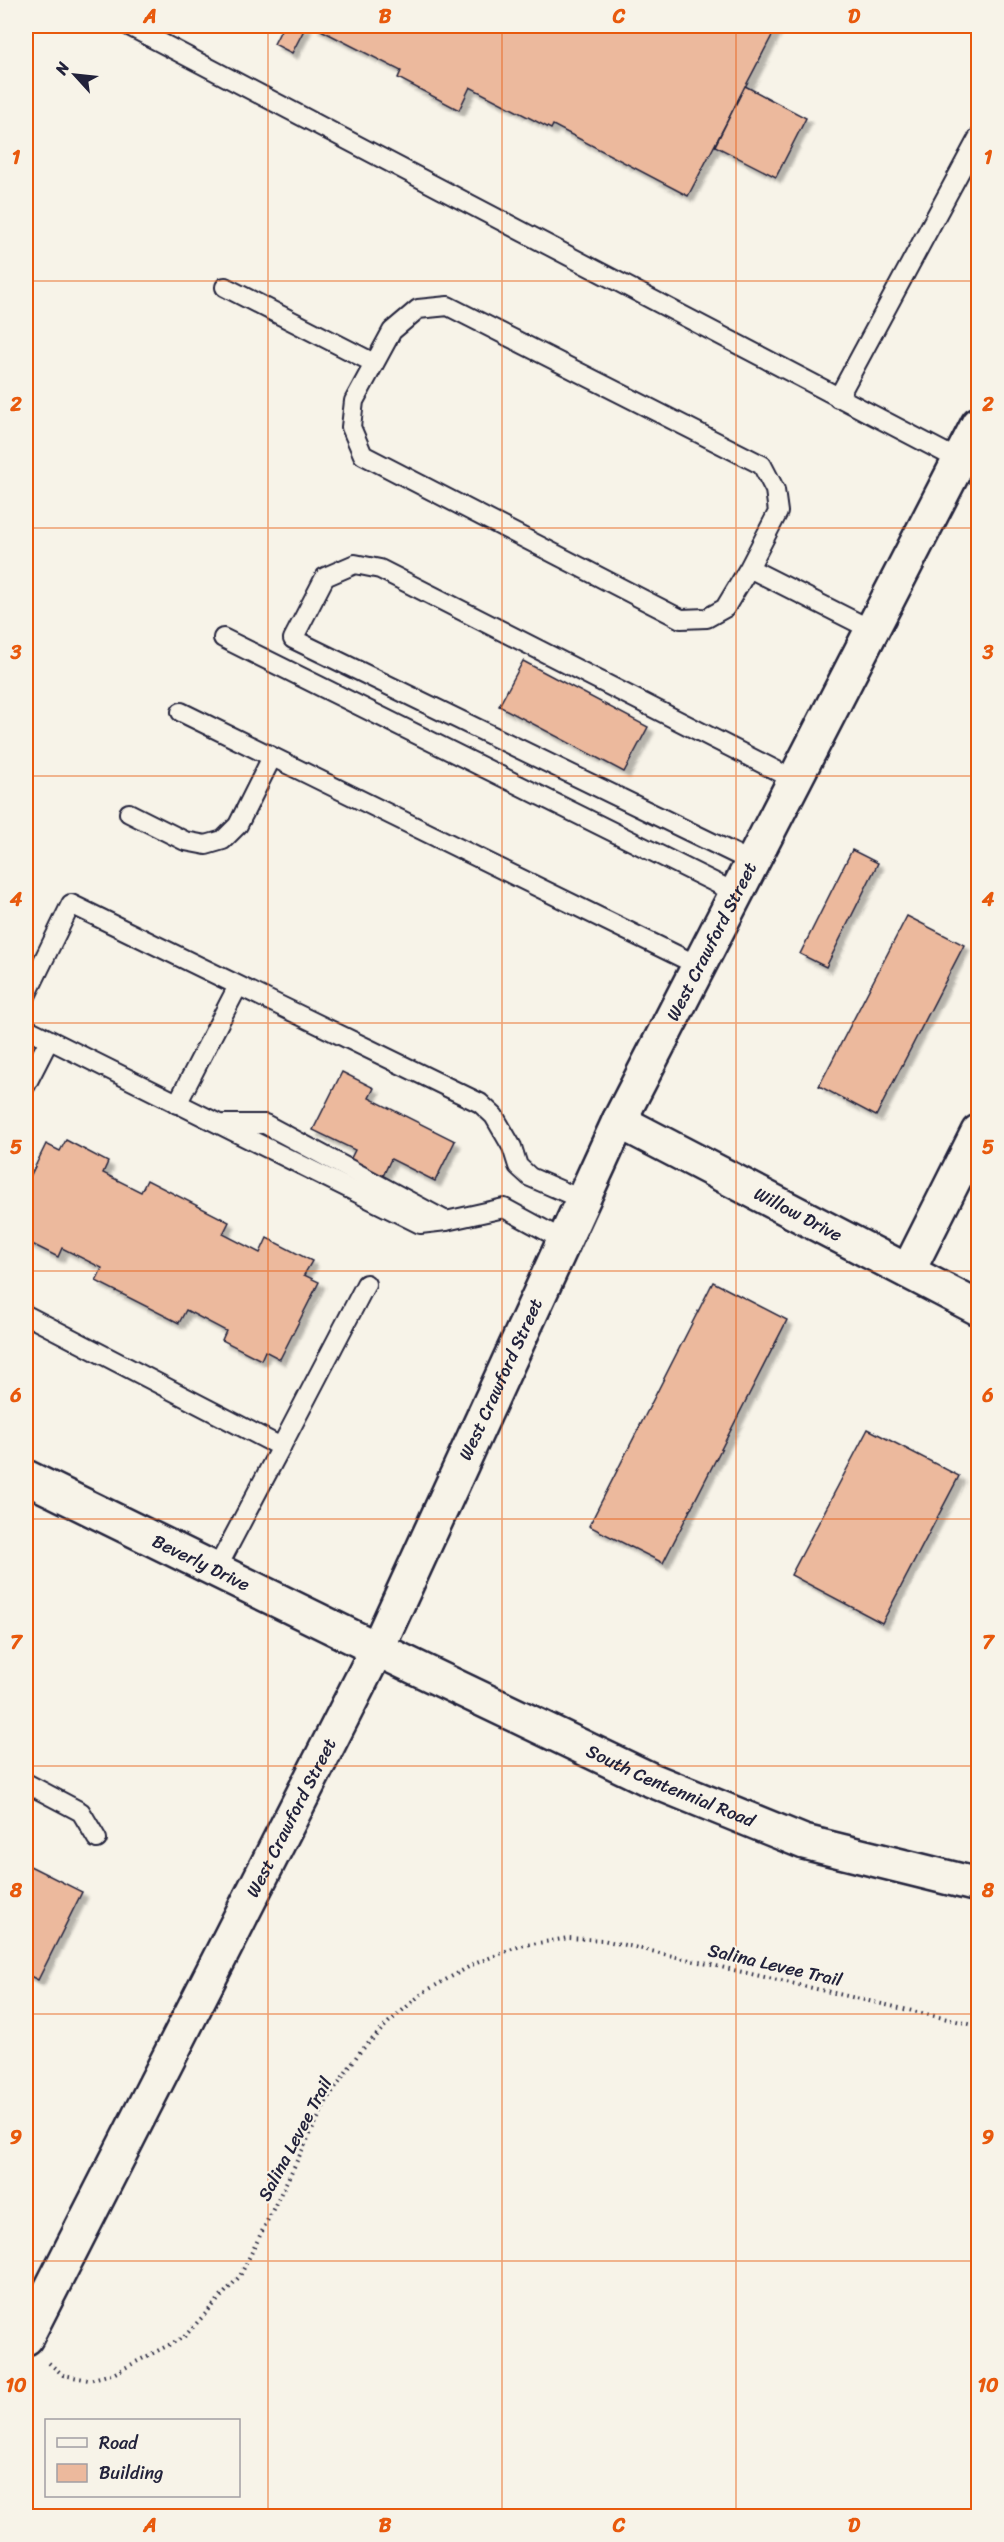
<svg xmlns="http://www.w3.org/2000/svg" width="1004" height="2542" viewBox="0 0 1004 2542" font-family="Sriracha,sans-serif">
	<defs>
		<filter id="shadow"><feDropShadow dx="5.5" dy="5.5" stdDeviation="1.5" flood-color="#0004"/></filter>
	</defs>
	<rect width="100%" height="100%" fill="#f7f3e8"/>
	<filter id="ink" filterUnits="userSpaceOnUse"><feTurbulence type="fractalNoise" baseFrequency=".0167" numOctaves="2"/><feDisplacementMap in="SourceGraphic" scale="12" xChannelSelector="R" yChannelSelector="G"/><feConvolveMatrix kernelMatrix="1 2 1 2 8 2 1 2 1" color-interpolation-filters="sRGB"/></filter>
	<g filter="url(#ink)">
		<g fill="#ecb99d" stroke="#22223b" stroke-width="1.5" filter="url(#shadow)">
			<path d="M 283,26 L 306,26 L 292,53 L 274,44 Z"/>
			<path d="M 313,26 L 777,26 L 688,196 L 553,125 L 551,129 L 470,87 L 459,110 L 398,78 L 401,71 Z"/>
			<path d="M 745,86 L 806,118 L 776,177 L 715,146 Z"/>
			<path d="M 523,661 L 648,727 L 624,772 L 499,706 Z"/>
			<path d="M 852,850 L 878,863 L 826,967 L 800,954 Z"/>
			<path d="M 907,916 L 964,945 L 876,1116 L 819,1086 Z"/>
			<path d="M 342,1072 L 374,1088 L 369,1098 L 455,1141 L 435,1181 L 391,1159 L 383,1176 L 350,1160 L 355,1150 L 313,1130 Z"/>
			<path d="M 66,1140 L 108,1162 L 103,1173 L 141,1192 L 147,1180 L 229,1222 L 223,1234 L 260,1253 L 267,1238 L 312,1261 L 304,1275 L 319,1282 L 280,1359 L 265,1351 L 261,1360 L 222,1340 L 226,1331 L 186,1310 L 179,1323 L 96,1281 L 102,1268 L 62,1248 L 58,1257 L 26,1241 L 26,1185 L 46,1144 L 60,1151 Z"/>
			<path d="M 713,1282 L 787,1320 L 663,1563 L 589,1526 Z"/>
			<path d="M 868,1429 L 959,1476 L 882,1623 L 791,1575 Z"/>
			<path d="M 26,1864 L 82,1892 L 38,1980 L 26,1974 Z"/>
		</g>
		<g fill="none" stroke-linecap="round" stroke-linejoin="round">
			<g stroke="#22223b" stroke-width="22">
				<g id="service">
					<path d="M 129,26 L 959,460"/>
					<path d="M 225,287 L 374,363"/>
					<path d="M 838,398 L 978,138"/>
					<path d="M 749,568 L 725,608 L 707,618 L 681,619 L 363,455 L 351,427 L 354,401 L 392,331 L 418,309 L 448,306 L 762,465 L 775,490 L 778,512 L 749,568 L 872,630"/>
					<path d="M 223,638 L 736,893"/>
					<path d="M 181,712 L 699,966"/>
					<path d="M 129,813 L 185,841 L 206,845 L 223,840 L 238,825 L 272,757"/>
					<path d="M 752,862 L 293,639 L 325,577 L 355,564 L 380,569 L 795,780"/>
					<path d="M 26,996 L 71,904 L 480,1103 L 494,1116 L 512,1147 L 518,1166 L 530,1177 L 583,1200"/>
					<path d="M 26,1028 L 420,1224 L 446,1221 L 504,1208 L 563,1240"/>
					<path d="M 26,1085 L 49,1040"/>
					<path d="M 177,1104 L 238,986"/>
					<path d="M 224,1124 L 265,1124 L 446,1221"/>
					<path d="M 26,1315 L 281,1447 L 366,1284"/>
					<path d="M 216,1570 L 281,1447"/>
					<path d="M 26,1783 L 81,1812 L 97,1839"/>
				</g>
			</g>
			<g stroke="#22223b" stroke-width="38">
				<g id="minor">
					<path id="s1" d="M 619,1121 L 978,1308"/>
					<path d="M 908,1271 L 978,1132"/>
				</g>
			</g>
			<g stroke="#22223b" stroke-width="38">
				<g id="tertiary">
					<path id="s2" d="M 26,1477 L 377,1649"/>
				</g>
			</g>
			<g stroke="#22223b" stroke-width="38">
				<g id="secondary">
					<path id="s3" d="M 377,1649 L 649,1779 L 804,1842 L 978,1885"/>
					<path id="s4" d="M 26,2338 L 377,1649 L 619,1121 L 978,424"/>
				</g>
			</g>
			<path stroke="#22223b" stroke-width="4" stroke-dasharray="1.5 4.5" stroke-linecap="butt" d="M 49,2363 L 63,2375 L 89,2380 L 115,2373 L 184,2337 L 240,2276 L 328,2098 L 359,2053 L 389,2022 L 424,1992 L 474,1964 L 520,1946 L 568,1938 L 603,1940 L 978,2026"/>
			<use href="#service" stroke="#f7f3e8" stroke-width="18"/>
			<use href="#minor" stroke="#f7f3e8" stroke-width="33"/>
			<use href="#tertiary" stroke="#f7f3e8" stroke-width="33"/>
			<use href="#secondary" stroke="#f7f3e8" stroke-width="33"/>
		</g>
	</g>
	<path fill="none" stroke="#e8590c" stroke-width="1.5" stroke-opacity="0.55" d="M 268,26 L 268,2516M 502,26 L 502,2516M 736,26 L 736,2516M 26,281 L 978,281M 26,528 L 978,528M 26,776 L 978,776M 26,1023 L 978,1023M 26,1271 L 978,1271M 26,1519 L 978,1519M 26,1766 L 978,1766M 26,2014 L 978,2014M 26,2261 L 978,2261"/>
	<g text-anchor="middle" dominant-baseline="central" stroke-width="4.5" stroke-linejoin="round" paint-order="stroke">
		<g font-size="18" fill="#22223b" stroke="#f7f3e8">
			<text stroke="none"><textPath href="#s4" startOffset="1556">West Crawford Street</textPath></text>
			<text stroke="none"><textPath href="#s1" startOffset="202">Willow Drive</textPath></text>
			<text stroke="none"><textPath href="#s4" startOffset="1070">West Crawford Street</textPath></text>
			<text stroke="none"><textPath href="#s2" startOffset="195">Beverly Drive</textPath></text>
			<text stroke="none"><textPath href="#s3" startOffset="324">South Centennial Road</textPath></text>
			<text stroke="none"><textPath href="#s4" startOffset="584">West Crawford Street</textPath></text>
			<text transform="translate(775 1965) rotate(13)">Salina Levee Trail</text>
			<text transform="translate(295 2139) rotate(-62)">Salina Levee Trail</text>
		</g>
	</g>
	<rect width="1004" height="2542" fill="none" stroke="#f7f3e8" stroke-width="66"/>
	<rect x="45" y="2419" width="195" height="78" fill="#f7f3e8" stroke="#a29fa3" stroke-width="1.5"/>
	<rect x="57" y="2438" width="30" height="9" fill="#f7f3e8" stroke="#a29fa3" stroke-width="1.5"/>
	<text x="99" y="2449" font-size="18" fill="#22223b">Road</text>
	<rect x="57" y="2464" width="30" height="18" fill="#ecb99d" stroke="#a29fa3" stroke-width="1.5"/>
	<text x="99" y="2479" font-size="18" fill="#22223b">Building</text>
	<g transform="translate(75 75) rotate(297)" stroke="#f7f3e8" stroke-width="4.5" paint-order="stroke">
	<path d="M0-4.5L10 22L0 15L-10 22Z" fill="#22223b"/>
	<text y="-9" font-size="16" font-weight="bold" text-anchor="middle" fill="#22223b">N</text>
	</g>
	<rect x="33" y="33" width="938" height="2476" fill="none" stroke="#e8590c" stroke-width="2"/>
	<g font-size="20" text-anchor="middle" font-weight="bold" fill="#e8590c">
		<text x="150" y="23">A</text>
		<text x="385" y="23">B</text>
		<text x="619" y="23">C</text>
		<text x="854" y="23">D</text>
		<text x="16" y="164">1</text>
		<text x="988" y="164">1</text>
		<text x="16" y="411">2</text>
		<text x="988" y="411">2</text>
		<text x="16" y="659">3</text>
		<text x="988" y="659">3</text>
		<text x="16" y="906">4</text>
		<text x="988" y="906">4</text>
		<text x="16" y="1154">5</text>
		<text x="988" y="1154">5</text>
		<text x="16" y="1402">6</text>
		<text x="988" y="1402">6</text>
		<text x="16" y="1649">7</text>
		<text x="988" y="1649">7</text>
		<text x="16" y="1897">8</text>
		<text x="988" y="1897">8</text>
		<text x="16" y="2144">9</text>
		<text x="988" y="2144">9</text>
		<text x="16" y="2392">10</text>
		<text x="988" y="2392">10</text>
		<text x="150" y="2532">A</text>
		<text x="385" y="2532">B</text>
		<text x="619" y="2532">C</text>
		<text x="854" y="2532">D</text>
	</g>
</svg>
